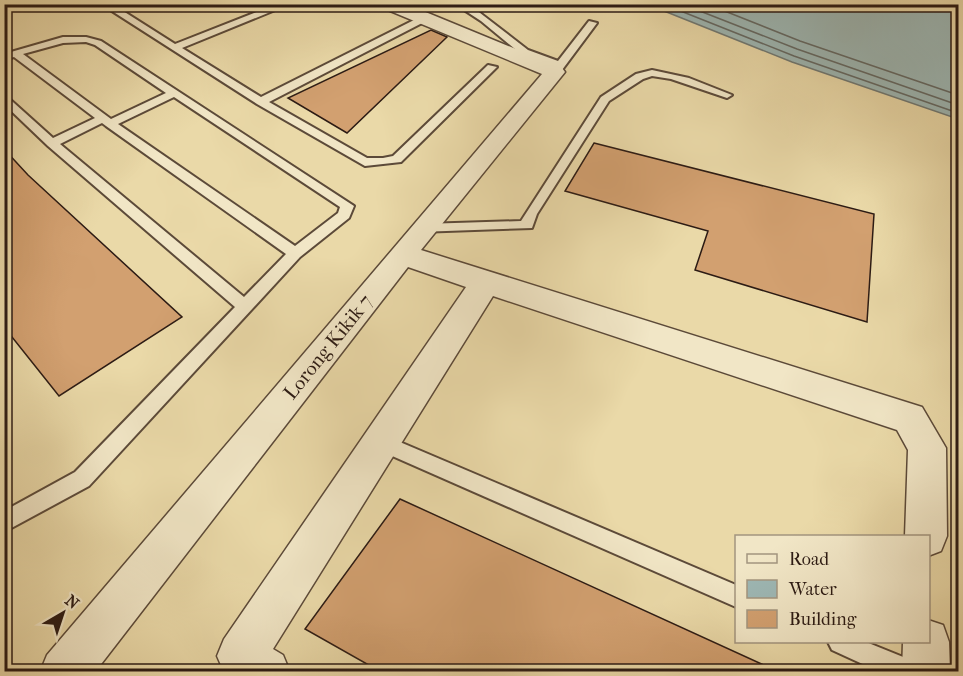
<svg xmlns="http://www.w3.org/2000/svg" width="963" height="676" viewBox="0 0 963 676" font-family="'IM FELL French Canon',serif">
	<rect width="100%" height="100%" fill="#ead9a8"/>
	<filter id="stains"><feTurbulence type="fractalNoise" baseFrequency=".00333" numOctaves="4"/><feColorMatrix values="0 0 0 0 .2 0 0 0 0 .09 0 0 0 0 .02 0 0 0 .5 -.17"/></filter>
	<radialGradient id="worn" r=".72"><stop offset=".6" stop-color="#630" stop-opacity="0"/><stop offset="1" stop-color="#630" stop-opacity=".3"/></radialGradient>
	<path fill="#9db7b4" stroke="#707974" stroke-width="1.5" d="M 649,5 L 958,5 L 958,119 L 792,62 Z"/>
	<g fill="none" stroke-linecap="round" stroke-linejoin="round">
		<g stroke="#646964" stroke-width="1.5">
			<path d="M 663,4 L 794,56 L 958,113"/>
			<path d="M 682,4 L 797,49 L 958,105"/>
			<path d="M 707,4 L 800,41 L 958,95"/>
		</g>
	</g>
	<g fill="#d2a070" stroke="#2c1b14" stroke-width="1.5">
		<path d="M 431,30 L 447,37 L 347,133 L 288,98 Z"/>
		<path d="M 594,143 L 874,214 L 867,322 L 695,270 L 708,231 L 565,191 Z"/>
		<path d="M 4,149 L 28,175 L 182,317 L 59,396 L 4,327 Z"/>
		<path d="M 400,499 L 779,672 L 381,672 L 305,629 Z"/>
	</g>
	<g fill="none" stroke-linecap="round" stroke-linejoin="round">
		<g stroke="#5c4a39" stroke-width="4">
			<g id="lane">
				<path d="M 101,4 L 112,4 L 175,44 L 277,4 L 290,4 L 182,48 L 261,97 L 420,17 L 426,17 L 426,21 L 269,102 L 367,158 L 383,158 L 393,156 L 488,65 L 497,67 L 401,162 L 365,166 L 257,104 Z"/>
				<path d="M 455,4 L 471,6 L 528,50 L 558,61 L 589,21 L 597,23 L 559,74 L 555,75 L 550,72 L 554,67 L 521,54 L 481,21 Z"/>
				<path d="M 63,37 L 86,37 L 101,41 L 354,206 L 349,218 L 300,257 L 89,486 L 4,532 L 4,511 L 75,472 L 235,307 L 48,146 L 4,104 L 4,94 L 53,138 L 95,118 L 14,57 L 4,60 L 4,54 ZM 86,42 L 95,45 L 166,93 L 111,119 L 23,54 L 63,43 ZM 174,97 L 340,207 L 338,213 L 295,246 L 118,124 ZM 102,123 L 106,126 L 286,254 L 244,297 L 60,144 Z"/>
				<path d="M 652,70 L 689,78 L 732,95 L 727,98 L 671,79 L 652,76 L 643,79 L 609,101 L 537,214 L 532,228 L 418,232 L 416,229 L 423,224 L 521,221 L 601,97 L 636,74 Z"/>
				<path d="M 381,434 L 736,585 L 736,607 L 374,448 L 372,442 L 374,436 Z"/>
				<path d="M 828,642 L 866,642 L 918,663 L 921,672 L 880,672 L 832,650 Z"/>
			</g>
		</g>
		<g stroke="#5c4a39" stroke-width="3">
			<g id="street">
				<path d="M 380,4 L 406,4 L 562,68 L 565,72 L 421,250 L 922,407 L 946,448 L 947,536 L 941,551 L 928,556 L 928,536 L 905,536 L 908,450 L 897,430 L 493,296 L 273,649 L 283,655 L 290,672 L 224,672 L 217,656 L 224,639 L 466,287 L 408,267 L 95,672 L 40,672 L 47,655 L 542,74 L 383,8 Z"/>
				<path d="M 928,620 L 943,625 L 949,642 L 950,672 L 902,672 L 903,642 L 928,642 Z"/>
			</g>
		</g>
		<use href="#lane" fill="#f1e6c6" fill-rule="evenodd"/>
		<use href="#street" fill="#f1e6c6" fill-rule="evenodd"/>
	</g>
	<g text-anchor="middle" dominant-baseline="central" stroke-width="5" stroke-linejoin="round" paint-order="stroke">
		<g font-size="20" fill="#2c1b14" stroke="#f1e6c6">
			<text transform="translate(328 347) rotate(-51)">Lorong Kikik 7</text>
		</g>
	</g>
	<rect width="963" height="676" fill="none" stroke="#ead9a8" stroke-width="24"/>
	<rect x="6" y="6" width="951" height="664" fill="none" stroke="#2c1b14" stroke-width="3"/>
	<rect x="12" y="12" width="939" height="652" fill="none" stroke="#2c1b14" stroke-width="1.5"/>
	<rect x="735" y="535" width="195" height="108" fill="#f1e6c6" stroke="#a2957f" stroke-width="1.5"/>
	<rect x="747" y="554" width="30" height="9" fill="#f1e6c6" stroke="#a2957f" stroke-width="1.5"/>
	<text x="789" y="565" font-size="18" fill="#2c1b14">Road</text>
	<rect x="747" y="580" width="30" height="18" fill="#9db7b4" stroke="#a2957f" stroke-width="1.5"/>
	<text x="789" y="595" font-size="18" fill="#2c1b14">Water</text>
	<rect x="747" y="610" width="30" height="18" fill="#d2a070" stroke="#a2957f" stroke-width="1.5"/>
	<text x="789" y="625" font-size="18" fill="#2c1b14">Building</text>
	<g transform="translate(63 613) rotate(39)" stroke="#f1e6c6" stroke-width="4.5" paint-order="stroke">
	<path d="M0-4.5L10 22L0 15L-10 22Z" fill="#2c1b14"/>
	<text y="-9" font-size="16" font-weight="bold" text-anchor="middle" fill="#2c1b14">N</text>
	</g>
	<rect width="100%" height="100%" filter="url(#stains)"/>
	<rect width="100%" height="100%" fill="url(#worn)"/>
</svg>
